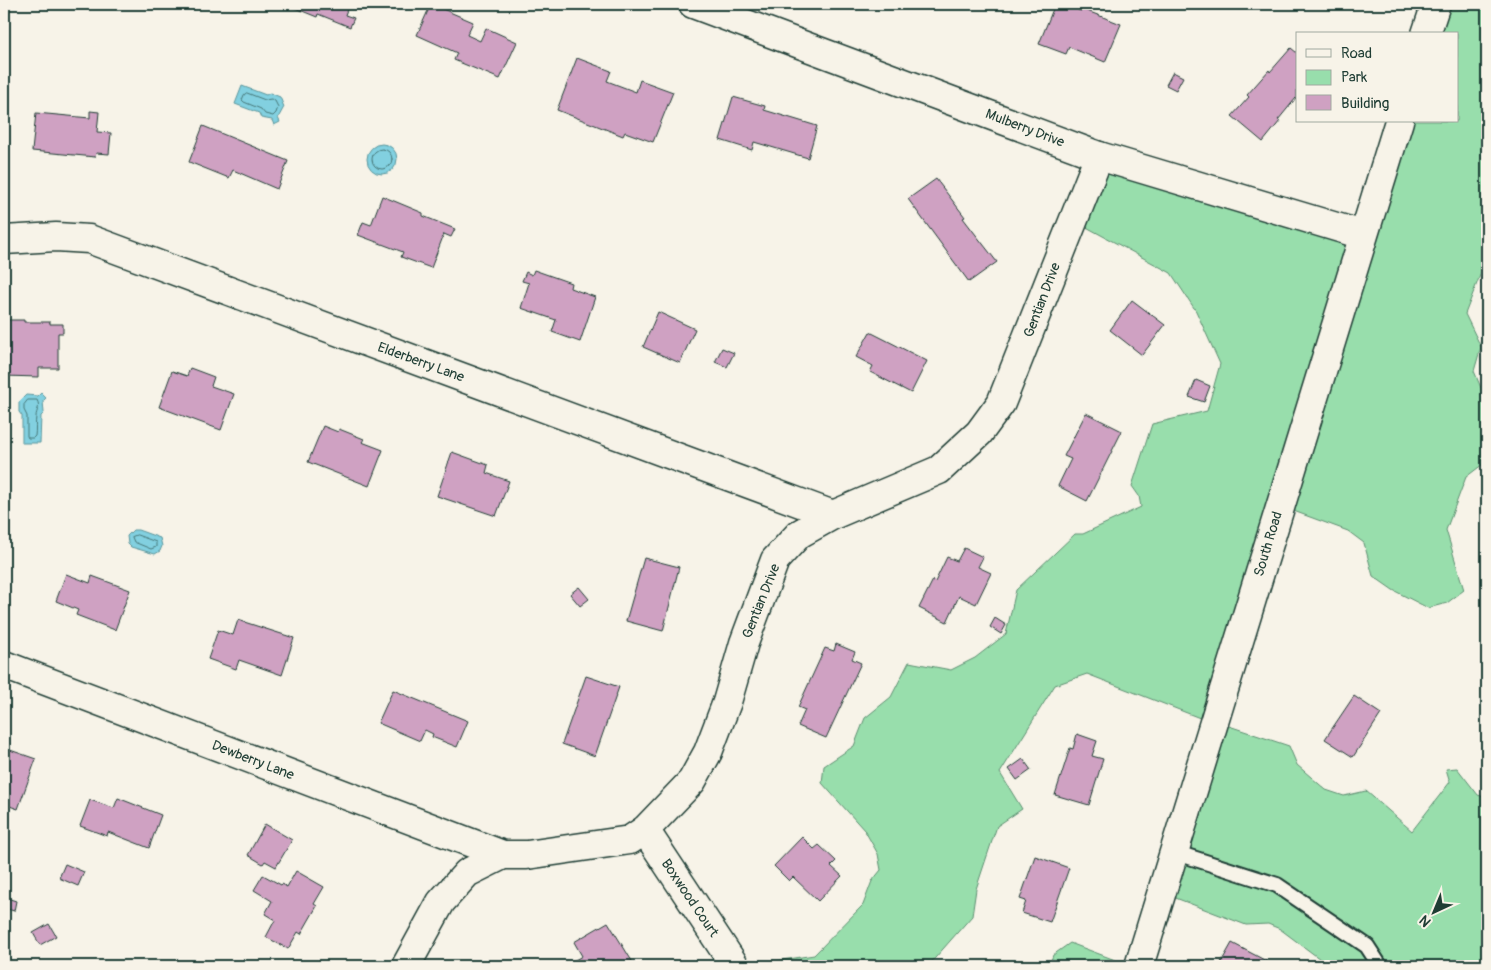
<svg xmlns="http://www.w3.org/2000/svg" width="1491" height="970" viewBox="0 0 1491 970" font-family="Pangolin,sans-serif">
	<rect width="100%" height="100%" fill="#f7f3e8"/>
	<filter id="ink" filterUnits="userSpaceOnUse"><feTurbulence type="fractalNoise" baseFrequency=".02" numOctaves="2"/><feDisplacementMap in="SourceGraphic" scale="10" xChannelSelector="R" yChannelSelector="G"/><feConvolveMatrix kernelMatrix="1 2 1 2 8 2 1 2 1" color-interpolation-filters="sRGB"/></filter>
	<g filter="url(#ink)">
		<g fill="#98deac" stroke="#5c8e70">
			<path d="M 1430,4 L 1487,4 L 1487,262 L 1484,265 L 1465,314 L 1481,347 L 1474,371 L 1487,402 L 1487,461 L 1466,477 L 1446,530 L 1464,590 L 1447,603 L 1428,608 L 1393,590 L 1373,576 L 1364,543 L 1348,531 L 1280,506 L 1205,720 L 1087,674 L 1055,685 L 1000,773 L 1022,809 L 997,826 L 976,889 L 972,916 L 928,966 L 745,966 L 744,961 L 776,961 L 814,955 L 863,905 L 872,881 L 881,870 L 878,854 L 865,831 L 822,783 L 824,766 L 854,746 L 865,718 L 891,697 L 909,662 L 951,670 L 975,658 L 1006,634 L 1016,590 L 1075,534 L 1083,534 L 1141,507 L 1139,496 L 1132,486 L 1152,424 L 1207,411 L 1220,364 L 1196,311 L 1171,273 L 1079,223 L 1097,168 L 1358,237 L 1394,121 L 1457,121 L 1457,34 L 1421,34 Z"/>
			<path d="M 1226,725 L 1289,746 L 1297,765 L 1326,790 L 1344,796 L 1366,791 L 1412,831 L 1450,782 L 1446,769 L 1457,768 L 1478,795 L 1487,798 L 1487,966 L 1322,966 L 1320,959 L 1280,929 L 1268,924 L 1246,925 L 1160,892 Z"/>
			<path d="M 1070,943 L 1131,966 L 1049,966 L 1053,955 Z"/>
		</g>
		<g fill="#82d0e0" stroke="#5a959b">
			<path d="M 242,86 L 266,95 L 270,93 L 280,97 L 284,107 L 278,118 L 280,122 L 274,125 L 272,120 L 261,118 L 259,113 L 235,104 Z"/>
			<circle cx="382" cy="159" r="15"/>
			<path d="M 41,393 L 46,398 L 43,401 L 44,413 L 41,416 L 40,443 L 22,443 L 22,416 L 19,412 L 19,402 L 26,395 L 38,396 Z"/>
			<path d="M 133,530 L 138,530 L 160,538 L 162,546 L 160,551 L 155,554 L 131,547 L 128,544 L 127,536 Z"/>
		</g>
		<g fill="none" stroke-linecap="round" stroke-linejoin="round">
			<g stroke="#477879" stroke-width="1">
				<path d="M 247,93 L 265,100 L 271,99 L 275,101 L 278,107 L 276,113 L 273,116 L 265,114 L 261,109 L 244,102 L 242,100 L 244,95 Z"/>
				<circle cx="382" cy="159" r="10"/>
				<path d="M 28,400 L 37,400 C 41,408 36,410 36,417 C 35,423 36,430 35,436 L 33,438 L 28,438 L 27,436 L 27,416 L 24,410 L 24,405 Z"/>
				<path d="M 137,535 L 156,542 L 156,547 L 151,549 L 134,542 L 132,537 Z"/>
			</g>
		</g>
		<g fill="#cfa1c2" stroke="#1f3d34">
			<path d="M 285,4 L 349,4 L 345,15 L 354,18 L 350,27 L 318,14 L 317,17 Z"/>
			<path d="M 431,4 L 473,22 L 467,35 L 480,41 L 486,28 L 517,42 L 500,79 L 454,60 L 457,53 L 417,35 Z"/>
			<path d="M 1055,4 L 1062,4 L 1081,11 L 1082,9 L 1121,24 L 1105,62 L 1069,47 L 1066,54 L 1039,44 Z"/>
			<path d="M 1291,48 L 1297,53 L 1297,99 L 1296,98 L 1278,120 L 1280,121 L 1263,142 L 1232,116 L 1249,97 L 1247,95 L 1269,70 L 1270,72 Z"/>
			<path d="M 577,58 L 611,71 L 607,81 L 636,92 L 640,80 L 673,92 L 653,142 L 625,132 L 623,136 L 557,110 Z"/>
			<path d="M 1173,72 L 1183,77 L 1176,90 L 1166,85 Z"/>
			<path d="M 733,97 L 765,106 L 764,110 L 817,126 L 808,158 L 754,142 L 752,150 L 720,140 Z"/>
			<path d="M 90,111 L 99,112 L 97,132 L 111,133 L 109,154 L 96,153 L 95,157 L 32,151 L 36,113 L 90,118 Z"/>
			<path d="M 203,126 L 288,161 L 277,189 L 233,170 L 229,178 L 189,162 Z"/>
			<path d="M 936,179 L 965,217 L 963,218 L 976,235 L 997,262 L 969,282 L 908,199 Z"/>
			<path d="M 382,196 L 423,213 L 423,216 L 455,229 L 451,237 L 444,234 L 431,268 L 401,257 L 403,252 L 358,235 L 363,222 L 371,225 Z"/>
			<path d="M 534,270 L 571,283 L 570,288 L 595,297 L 580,342 L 552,332 L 556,320 L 521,308 L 529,283 L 522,281 L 526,272 L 532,275 Z"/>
			<path d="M 1132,300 L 1165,325 L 1142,355 L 1110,330 Z"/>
			<path d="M 658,312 L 695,329 L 680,363 L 643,347 Z"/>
			<path d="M 4,320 L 24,320 L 24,322 L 50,322 L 50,324 L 63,324 L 63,333 L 58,333 L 58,368 L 39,368 L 39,377 L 4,376 Z"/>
			<path d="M 870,332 L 927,361 L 911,393 L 870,372 L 873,366 L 856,357 Z"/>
			<path d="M 722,348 L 734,353 L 727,367 L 715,362 Z"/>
			<path d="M 190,368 L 214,377 L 211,386 L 234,394 L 221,430 L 159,407 L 172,371 L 187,376 Z"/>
			<path d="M 1196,380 L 1210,386 L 1204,402 L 1189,397 Z"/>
			<path d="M 1086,413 L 1122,431 L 1087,501 L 1058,486 L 1071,459 L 1064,456 Z"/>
			<path d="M 323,426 L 338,432 L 339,429 L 364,439 L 362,442 L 383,450 L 369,486 L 308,462 Z"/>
			<path d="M 452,452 L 488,465 L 486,473 L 509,481 L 496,516 L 437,496 Z"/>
			<path d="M 964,548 L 983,557 L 978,567 L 991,573 L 976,604 L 959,596 L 947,622 L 919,608 L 933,580 L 935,582 L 947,557 L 957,561 Z"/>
			<path d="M 644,558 L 679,567 L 663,631 L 626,621 Z"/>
			<path d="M 66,574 L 90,583 L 92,576 L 130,590 L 115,630 L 76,615 L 78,610 L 56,601 Z"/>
			<path d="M 579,587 L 589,599 L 580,606 L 570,594 Z"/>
			<path d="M 995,618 L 1006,625 L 1001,634 L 990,627 Z"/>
			<path d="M 238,620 L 294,638 L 282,675 L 239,660 L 236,669 L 208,659 L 218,630 L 233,635 Z"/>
			<path d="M 836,644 L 855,652 L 852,659 L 861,663 L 826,738 L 798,726 L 805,710 L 798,707 L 825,648 L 834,651 Z"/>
			<path d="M 586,676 L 619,687 L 595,756 L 562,744 Z"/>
			<path d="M 393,690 L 468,721 L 457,747 L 432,737 L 433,734 L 425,730 L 420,741 L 378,723 Z"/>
			<path d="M 1354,696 L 1381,714 L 1353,757 L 1325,739 Z"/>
			<path d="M 1077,734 L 1097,741 L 1092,756 L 1103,759 L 1089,805 L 1055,795 L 1070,748 L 1073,749 Z"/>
			<path d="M 10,750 L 36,759 L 18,809 L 4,804 L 4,754 L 7,755 Z"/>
			<path d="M 1023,759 L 1031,770 L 1017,780 L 1009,769 Z"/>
			<path d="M 118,798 L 161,815 L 149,848 L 108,832 L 107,836 L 80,826 L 90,800 L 114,808 Z"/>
			<path d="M 265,824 L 292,840 L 276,867 L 265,861 L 263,864 L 248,855 Z"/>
			<path d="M 802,837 L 814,849 L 819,845 L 836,861 L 831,866 L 842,876 L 818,901 L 793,877 L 789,881 L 774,866 Z"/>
			<path d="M 1035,856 L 1069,868 L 1050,922 L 1022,913 L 1026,901 L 1020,899 Z"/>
			<path d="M 65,864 L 84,872 L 78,886 L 59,878 Z"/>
			<path d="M 296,871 L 324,887 L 314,904 L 317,906 L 301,934 L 298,932 L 288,949 L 266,937 L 275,920 L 265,914 L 272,901 L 254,890 L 263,875 L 281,885 L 282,884 L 287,887 Z"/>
			<path d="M 4,897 L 16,901 L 14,911 L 4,908 Z"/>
			<path d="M 608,922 L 635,966 L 569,966 L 568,964 L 582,956 L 574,942 Z"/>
			<path d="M 49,924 L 56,936 L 40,945 L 33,933 Z"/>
			<path d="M 1232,943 L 1272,964 L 1271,966 L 1219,966 Z"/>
		</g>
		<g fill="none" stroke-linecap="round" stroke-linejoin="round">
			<g stroke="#1f3d34" stroke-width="18">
				<path id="service" d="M 1174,852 L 1277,885 L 1367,946 L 1380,966"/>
			</g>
			<g stroke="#1f3d34" stroke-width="31">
				<g id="minor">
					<path d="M 693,4 L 1099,156 L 1363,235"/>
					<path d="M 4,240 L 56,237 L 89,239 L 833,515"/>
					<path d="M 4,665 L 503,855"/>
					<path d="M 645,830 L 735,966"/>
					<path d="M 406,966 L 441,902 L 467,873 L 503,855 L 527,855 L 630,840 L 645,830 L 692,781 L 708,752 L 727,702 L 744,643 L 775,560 L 799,534 L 833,515 L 939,470 L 979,433 L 1001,403 L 1099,156"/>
				</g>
			</g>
			<g stroke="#1f3d34" stroke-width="31">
				<g id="tertiary">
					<path d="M 1426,34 L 1436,4"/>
					<path d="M 1139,966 L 1399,121"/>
				</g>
			</g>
			<use href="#service" stroke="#f7f3e8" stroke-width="14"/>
			<use href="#minor" stroke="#f7f3e8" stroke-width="28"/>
			<use href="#tertiary" stroke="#f7f3e8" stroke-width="28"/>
		</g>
	</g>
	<g text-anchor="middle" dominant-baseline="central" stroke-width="5" stroke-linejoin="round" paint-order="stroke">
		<g font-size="14" fill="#1f3d34" stroke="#f7f3e8">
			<text transform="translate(1025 128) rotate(21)">Mulberry Drive</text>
			<text transform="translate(1042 300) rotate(-69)">Gentian Drive</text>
			<text transform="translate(421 362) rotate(20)">Elderberry Lane</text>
			<text transform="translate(1268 544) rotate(-73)">South Road</text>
			<text transform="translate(761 601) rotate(-68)">Gentian Drive</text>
			<text transform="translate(253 760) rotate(21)">Dewberry Lane</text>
			<text transform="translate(690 898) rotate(56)">Boxwood Court</text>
		</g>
	</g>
	<rect width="1491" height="970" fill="none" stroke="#f7f3e8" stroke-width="20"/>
	<rect x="10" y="10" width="1471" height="950" fill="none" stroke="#1f3d34" stroke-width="2" filter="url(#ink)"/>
	<rect x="1296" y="32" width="162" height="90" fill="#f7f3e8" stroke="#a1aaa0"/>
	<rect x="1306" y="49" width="25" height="8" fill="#f7f3e8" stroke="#a1aaa0"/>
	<text x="1341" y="58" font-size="15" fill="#1f3d34">Road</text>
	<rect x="1306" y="70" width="25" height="15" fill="#98deac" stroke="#a1aaa0"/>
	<text x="1341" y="82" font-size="15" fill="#1f3d34">Park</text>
	<rect x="1306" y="95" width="25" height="15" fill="#cfa1c2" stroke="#a1aaa0"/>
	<text x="1341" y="108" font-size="15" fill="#1f3d34">Building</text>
	<g transform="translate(1434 912) rotate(224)" stroke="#f7f3e8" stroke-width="4" paint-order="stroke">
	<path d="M0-4L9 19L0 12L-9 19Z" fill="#1f3d34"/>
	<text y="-8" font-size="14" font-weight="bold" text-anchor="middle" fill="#1f3d34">N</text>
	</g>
</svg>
